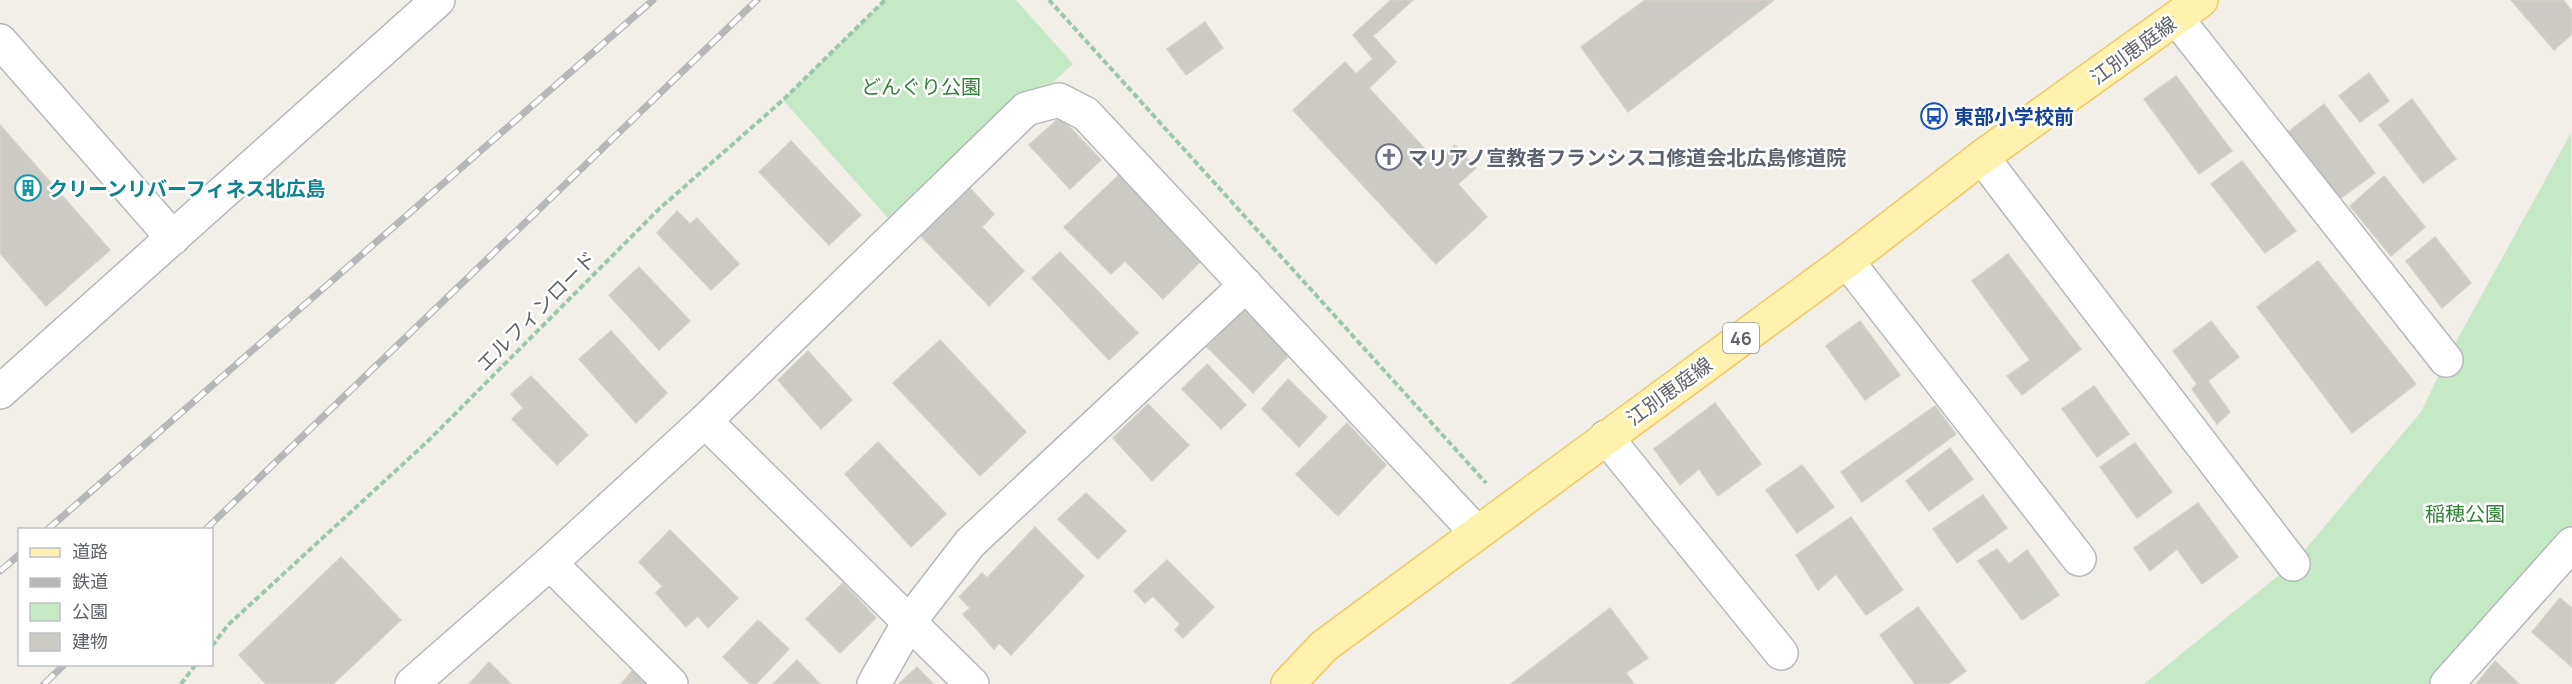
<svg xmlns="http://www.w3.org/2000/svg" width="2572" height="684" viewBox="0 0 2572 684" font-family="Manrope,'Noto Sans JP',sans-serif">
	<rect width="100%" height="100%" fill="#f1efe8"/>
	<g fill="#c5e8c5">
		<path d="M 885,0 L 1016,0 L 1073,64 L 895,226 L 783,100 Z"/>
		<path d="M 2571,133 L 2572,540 L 2446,684 L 2144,684 L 2293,564 L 2421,412 L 2446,360 Z"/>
	</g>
	<g fill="#cccac5" stroke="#d6d1c6" stroke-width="1.5">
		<path d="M 1391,0 L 1413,0 L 1373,36 L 1396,62 L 1369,88 L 1437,162 L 1455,145 L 1476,168 L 1458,184 L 1487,217 L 1436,264 L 1293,110 L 1345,62 L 1356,74 L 1373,59 L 1353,35 Z"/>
		<path d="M 1645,0 L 1774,0 L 1628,112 L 1581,47 Z"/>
		<path d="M 2511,0 L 2563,0 L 2572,11 L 2572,34 L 2554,50 Z"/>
		<path d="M 1205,22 L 1223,48 L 1186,75 L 1167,49 Z"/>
		<path d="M 2369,73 L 2389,101 L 2360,122 L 2339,96 Z"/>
		<path d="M 2176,76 L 2232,151 L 2199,174 L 2144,99 Z"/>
		<path d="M 2412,99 L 2456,159 L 2423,183 L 2379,125 Z"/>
		<path d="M 2324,104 L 2375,173 L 2337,201 L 2287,133 Z"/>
		<path d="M 1060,117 L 1101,160 L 1070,189 L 1029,145 Z"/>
		<path d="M 0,125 L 110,250 L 46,306 L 0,253 Z"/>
		<path d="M 791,141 L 861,215 L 829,245 L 759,172 Z"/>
		<path d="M 2242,161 L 2296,231 L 2265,253 L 2211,184 Z"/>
		<path d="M 1119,175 L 1203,259 L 1163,299 L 1125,261 L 1111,274 L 1064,227 Z"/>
		<path d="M 2384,176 L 2425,227 L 2391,256 L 2350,206 Z"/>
		<path d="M 968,186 L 994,214 L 982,227 L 1024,271 L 989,306 L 919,234 Z"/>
		<path d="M 677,211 L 690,224 L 697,218 L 739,264 L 711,290 L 657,233 Z"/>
		<path d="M 2435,237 L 2471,283 L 2442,308 L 2406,261 Z"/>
		<path d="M 1060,252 L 1138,333 L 1109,360 L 1032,278 Z"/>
		<path d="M 2008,254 L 2081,349 L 2022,395 L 2007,376 L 2030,360 L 1972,281 Z"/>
		<path d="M 2318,261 L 2416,384 L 2352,433 L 2257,307 Z"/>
		<path d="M 639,267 L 690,321 L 659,350 L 609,295 Z"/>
		<path d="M 1244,310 L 1289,355 L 1253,393 L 1207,347 Z"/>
		<path d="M 1860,321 L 1900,375 L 1865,400 L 1826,346 Z"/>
		<path d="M 2211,321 L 2239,357 L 2208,381 L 2230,412 L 2217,424 L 2192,389 L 2197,384 L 2173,351 Z"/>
		<path d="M 611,331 L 667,393 L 636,423 L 579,359 Z"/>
		<path d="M 940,340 L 1026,432 L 980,476 L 893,383 Z"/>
		<path d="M 808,351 L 852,400 L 821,429 L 778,380 Z"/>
		<path d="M 1207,364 L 1246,405 L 1221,429 L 1182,389 Z"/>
		<path d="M 531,376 L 588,435 L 557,465 L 512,419 L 523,408 L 511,394 Z"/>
		<path d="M 1288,379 L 1327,417 L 1299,447 L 1262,409 Z"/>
		<path d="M 2094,386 L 2129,434 L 2097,457 L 2062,409 Z"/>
		<path d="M 1715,403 L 1761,464 L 1718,496 L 1699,469 L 1680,485 L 1654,449 Z"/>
		<path d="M 1148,404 L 1189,445 L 1152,481 L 1113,438 Z"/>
		<path d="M 1935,406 L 1956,434 L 1862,502 L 1841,472 Z"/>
		<path d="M 1347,423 L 1386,465 L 1338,516 L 1296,474 Z"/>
		<path d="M 878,442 L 946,514 L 911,547 L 845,474 Z"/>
		<path d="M 2135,443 L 2172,492 L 2137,518 L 2100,467 Z"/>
		<path d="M 1950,448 L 1973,479 L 1929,511 L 1906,481 Z"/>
		<path d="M 1802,465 L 1834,507 L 1797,533 L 1766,490 Z"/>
		<path d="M 1086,493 L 1126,531 L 1098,559 L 1058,519 Z"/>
		<path d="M 1983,495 L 2007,528 L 1957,563 L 1933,529 Z"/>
		<path d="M 2198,503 L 2238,557 L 2202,584 L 2177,549 L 2150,571 L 2134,548 Z"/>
		<path d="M 1851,517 L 1903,590 L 1866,615 L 1836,574 L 1818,590 L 1796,555 Z"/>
		<path d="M 1035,527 L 1084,576 L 1011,655 L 999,643 L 994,649 L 963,614 L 970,608 L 959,597 L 982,573 L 987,578 Z"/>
		<path d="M 670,530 L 738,598 L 708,628 L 698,616 L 686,627 L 656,593 L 662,586 L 639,562 Z"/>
		<path d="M 1997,549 L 2009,564 L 2027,550 L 2059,595 L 2022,620 L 1978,561 Z"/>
		<path d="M 341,557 L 401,620 L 333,684 L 266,684 L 239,655 Z"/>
		<path d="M 1167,560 L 1214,607 L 1183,638 L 1175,630 L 1180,624 L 1153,596 L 1145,603 L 1134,591 Z"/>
		<path d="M 843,583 L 876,618 L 840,653 L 806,619 Z"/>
		<path d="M 2560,598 L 2572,608 L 2572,667 L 2532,632 Z"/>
		<path d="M 1918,607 L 1966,671 L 1948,684 L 1915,684 L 1880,635 Z"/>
		<path d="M 1610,608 L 1648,658 L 1626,673 L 1634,684 L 1511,684 Z"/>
		<path d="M 758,620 L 789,649 L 756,684 L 750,684 L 723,657 Z"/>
		<path d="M 797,660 L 820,684 L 773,684 Z"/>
		<path d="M 2495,661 L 2519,684 L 2476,684 Z"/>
		<path d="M 489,662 L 511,684 L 469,684 Z"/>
		<path d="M 917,667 L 933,684 L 899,684 Z"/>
		<path d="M 633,670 L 646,684 L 621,684 Z"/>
	</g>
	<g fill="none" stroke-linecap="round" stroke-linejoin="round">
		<g stroke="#b5b8bc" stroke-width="36">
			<g id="minor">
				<path d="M 2177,19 L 2446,360"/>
				<path d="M 0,41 L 173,238"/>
				<path d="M 1982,157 L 2293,564"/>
				<path d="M 1847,261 L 2079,559"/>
				<path d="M 0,392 L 438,0"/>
				<path d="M 705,421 L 972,684"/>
				<path d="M 1606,437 L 1781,653"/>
				<path d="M 550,563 L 671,684"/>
				<path d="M 412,684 L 550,563 L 705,421 L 1026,109 L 1059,100 L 1086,114 L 1477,533"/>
				<path d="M 874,684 L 909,622 L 970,543 L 1246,285"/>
				<path d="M 2447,684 L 2572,544"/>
			</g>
		</g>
		<g stroke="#f2c960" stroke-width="36">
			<path id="major" d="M 1288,684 L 1324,646 L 1847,261 L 1982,157 L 2201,0"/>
		</g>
		<g stroke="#9cc7a9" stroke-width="4" stroke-dasharray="6 3" stroke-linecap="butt">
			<path d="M 1049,0 L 1486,483"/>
			<path d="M 212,646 L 228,625 L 428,441 L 659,209 L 783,100 L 885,0"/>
			<path d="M 181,684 L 196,664"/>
		</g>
		<use href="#minor" stroke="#fff" stroke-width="33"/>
		<use href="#major" stroke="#fff2af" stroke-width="33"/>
		<g stroke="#b6b7b8" stroke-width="7">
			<g id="rail">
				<path d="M 47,530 L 653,0"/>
				<path d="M 205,530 L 757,0"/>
				<path d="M 0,571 L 20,554"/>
				<path d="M 44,684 L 65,664"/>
			</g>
		</g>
		<use href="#rail" stroke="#fff" stroke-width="4.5" stroke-dasharray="14" stroke-linecap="butt"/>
	</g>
	<defs>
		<g id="bus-ring" transform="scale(1.35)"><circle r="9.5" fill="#fff" stroke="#1a4fb4" stroke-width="1.5"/><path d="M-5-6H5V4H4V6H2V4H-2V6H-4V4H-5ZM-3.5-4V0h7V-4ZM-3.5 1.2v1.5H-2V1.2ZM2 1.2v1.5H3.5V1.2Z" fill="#1a4fb4"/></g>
		<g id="church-ring" transform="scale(1.35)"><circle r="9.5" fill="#fff" stroke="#6b7280" stroke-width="1.5"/><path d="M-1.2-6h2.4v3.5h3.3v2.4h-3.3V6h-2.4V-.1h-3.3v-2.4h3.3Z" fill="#6b7280"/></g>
		<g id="building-ring" transform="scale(1.35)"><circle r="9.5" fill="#fff" stroke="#0f9aa8" stroke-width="1.5"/><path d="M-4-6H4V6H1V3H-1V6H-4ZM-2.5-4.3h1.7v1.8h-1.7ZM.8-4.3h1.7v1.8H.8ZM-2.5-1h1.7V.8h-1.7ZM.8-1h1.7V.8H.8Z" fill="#0f9aa8"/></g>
	</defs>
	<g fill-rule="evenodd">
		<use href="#bus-ring" x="1934" y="116"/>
		<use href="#church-ring" x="1389" y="157"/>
		<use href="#building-ring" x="28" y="188"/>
	</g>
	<g text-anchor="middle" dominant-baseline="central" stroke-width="5" stroke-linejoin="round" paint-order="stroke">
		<rect fill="#fff" stroke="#8f9295" stroke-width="1.5" x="1723" y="323" width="36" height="30" rx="4.5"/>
		<g font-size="18" font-weight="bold" fill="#5f6368">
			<text x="1741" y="338">46</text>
		</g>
		<g font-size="20" fill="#5f6368" stroke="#fff">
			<text transform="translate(2133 50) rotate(-36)">江別恵庭線</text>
			<text transform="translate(536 311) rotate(-45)">エルフィンロード</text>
			<text transform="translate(1669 391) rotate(-36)">江別恵庭線</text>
		</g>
		<g font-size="20" fill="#348238" stroke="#fff">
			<text x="921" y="86">どんぐり公園</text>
			<text x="2465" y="513">稲穂公園</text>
		</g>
		<g font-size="20" font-weight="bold" fill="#164399" stroke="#fff" text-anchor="start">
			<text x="1954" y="116">東部小学校前</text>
		</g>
		<g font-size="20" font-weight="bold" fill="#5b616d" stroke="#fff" text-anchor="start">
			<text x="1408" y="157">マリアノ宣教者フランシスコ修道会北広島修道院</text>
		</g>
		<g font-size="20" font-weight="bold" fill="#0d838f" stroke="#fff" text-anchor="start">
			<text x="48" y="188">クリーンリバーフィネス北広島</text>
		</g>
	</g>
	<rect x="18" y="528" width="195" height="138" fill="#ffffff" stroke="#bfc1c3" stroke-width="1.5"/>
	<rect x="30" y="548" width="30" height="9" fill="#fff2af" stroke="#bfc1c3" stroke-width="1.5"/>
	<text x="72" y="558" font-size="18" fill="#5f6368">道路</text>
	<rect x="30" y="578" width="30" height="9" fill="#b6b7b8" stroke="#bfc1c3" stroke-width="1.5"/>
	<text x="72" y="588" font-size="18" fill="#5f6368">鉄道</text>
	<rect x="30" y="603" width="30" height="18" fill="#c5e8c5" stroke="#bfc1c3" stroke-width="1.5"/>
	<text x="72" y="618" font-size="18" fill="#5f6368">公園</text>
	<rect x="30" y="633" width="30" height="18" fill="#cccac5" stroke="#bfc1c3" stroke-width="1.5"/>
	<text x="72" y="648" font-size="18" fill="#5f6368">建物</text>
</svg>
